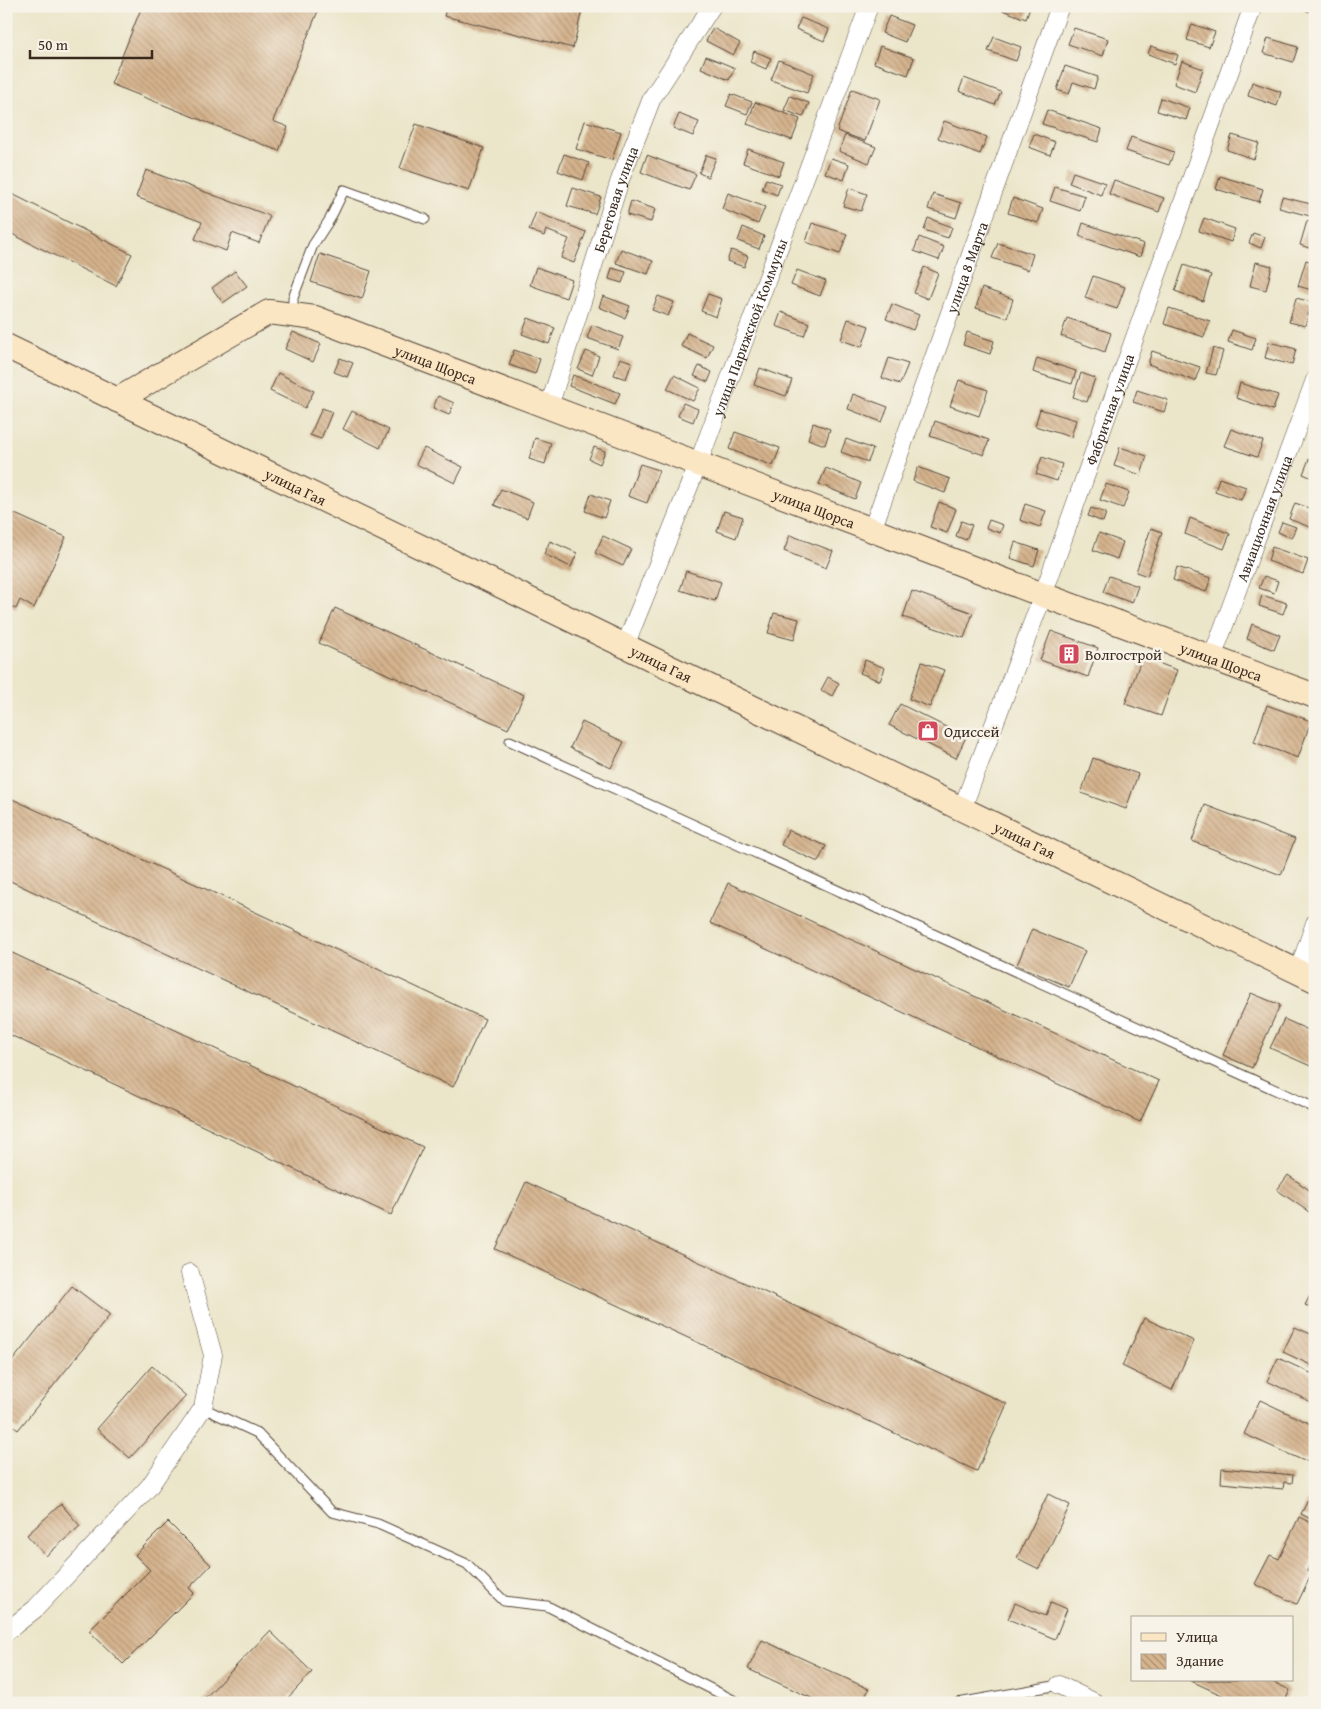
<svg xmlns="http://www.w3.org/2000/svg" width="1321" height="1709" viewBox="0 0 1321 1709" font-family="'Gentium Book Plus',serif">
	<defs>
		<pattern id="building-back-hatch" width="6" height="6" patternUnits="userSpaceOnUse" patternTransform="scale(1.25)"><rect width="6" height="6" fill="#d5b38d"/><path d="M-1 5l2 2M0 0l6 6M5-1l2 2" fill="none" stroke="#ae9273"/></pattern>
	</defs>
	<rect width="100%" height="100%" fill="#f7f3e8"/>
	<filter id="ink" filterUnits="userSpaceOnUse"><feTurbulence type="fractalNoise" baseFrequency=".02" numOctaves="2"/><feDisplacementMap in="SourceGraphic" scale="10" xChannelSelector="R" yChannelSelector="G"/><feConvolveMatrix kernelMatrix="1 2 1 2 8 2 1 2 1" color-interpolation-filters="sRGB"/></filter>
	<filter id="wash" filterUnits="userSpaceOnUse"><feTurbulence type="fractalNoise" baseFrequency=".0096" numOctaves="4" result="noise"/><feDisplacementMap in="SourceGraphic" scale="20" xChannelSelector="R" yChannelSelector="G"/><feGaussianBlur stdDeviation="1.12" result="paint"/><feColorMatrix in="noise" values="0 0 0 0 0 0 0 0 0 0 0 0 0 0 0 0 0 1.4 0 .05"/><feComposite in="paint" operator="in"/></filter>
	<g filter="url(#wash)">
		<rect width="100%" height="100%" fill="#ebe5c9"/>
		<g id="blocks">
			<g fill="url(#building-back-hatch)">
				<path d="M 142,6 L 320,6 L 273,121 L 288,127 L 279,151 L 111,84 Z"/>
				<path d="M 447,6 L 583,6 L 573,48 L 444,16 Z"/>
				<path d="M 998,6 L 1030,6 L 1026,19 L 997,8 Z"/>
				<path d="M 1294,6 L 1315,6 L 1315,8 L 1313,13 Z"/>
				<path d="M 889,16 L 912,25 L 905,42 L 882,33 Z"/>
				<path d="M 801,18 L 829,29 L 824,41 L 796,29 Z"/>
				<path d="M 1192,24 L 1215,32 L 1209,47 L 1187,40 Z"/>
				<path d="M 713,28 L 740,43 L 733,55 L 706,41 Z"/>
				<path d="M 1074,28 L 1108,39 L 1103,56 L 1068,44 Z"/>
				<path d="M 994,37 L 1021,47 L 1016,61 L 988,51 Z"/>
				<path d="M 1268,38 L 1298,47 L 1293,62 L 1263,53 Z"/>
				<path d="M 880,46 L 914,58 L 908,75 L 874,63 Z"/>
				<path d="M 1151,46 L 1178,55 L 1175,64 L 1148,54 Z"/>
				<path d="M 754,51 L 771,58 L 766,69 L 750,62 Z"/>
				<path d="M 706,56 L 735,68 L 729,80 L 701,68 Z"/>
				<path d="M 779,60 L 814,74 L 807,93 L 771,80 Z"/>
				<path d="M 1182,61 L 1203,69 L 1195,92 L 1174,84 Z"/>
				<path d="M 1065,66 L 1098,77 L 1094,89 L 1073,82 L 1069,94 L 1057,90 Z"/>
				<path d="M 964,78 L 1001,92 L 995,105 L 959,91 Z"/>
				<path d="M 1252,82 L 1281,92 L 1277,106 L 1248,96 Z"/>
				<path d="M 852,89 L 880,99 L 865,141 L 837,131 Z"/>
				<path d="M 731,94 L 752,102 L 747,114 L 726,106 Z"/>
				<path d="M 790,96 L 809,103 L 803,117 L 784,110 Z"/>
				<path d="M 1161,98 L 1190,108 L 1186,120 L 1157,111 Z"/>
				<path d="M 755,102 L 800,119 L 792,140 L 747,124 Z"/>
				<path d="M 1047,110 L 1102,129 L 1098,142 L 1042,124 Z"/>
				<path d="M 679,114 L 699,122 L 693,136 L 673,128 Z"/>
				<path d="M 585,121 L 621,132 L 612,160 L 576,149 Z"/>
				<path d="M 944,121 L 987,137 L 980,154 L 938,138 Z"/>
				<path d="M 416,124 L 484,148 L 469,191 L 400,168 Z"/>
				<path d="M 1034,134 L 1055,142 L 1050,155 L 1029,147 Z"/>
				<path d="M 845,135 L 876,147 L 869,163 L 839,151 Z"/>
				<path d="M 1232,135 L 1259,143 L 1254,159 L 1227,150 Z"/>
				<path d="M 1131,137 L 1174,152 L 1169,165 L 1126,151 Z"/>
				<path d="M 748,149 L 784,162 L 779,176 L 743,163 Z"/>
				<path d="M 564,154 L 589,163 L 583,180 L 558,171 Z"/>
				<path d="M 647,155 L 696,174 L 689,190 L 641,172 Z"/>
				<path d="M 706,155 L 716,158 L 708,177 L 699,173 Z"/>
				<path d="M 831,158 L 849,164 L 844,180 L 825,173 Z"/>
				<path d="M 146,170 L 270,216 L 259,243 L 232,233 L 226,251 L 195,239 L 202,222 L 136,197 Z"/>
				<path d="M 1073,172 L 1105,183 L 1101,195 L 1069,183 Z"/>
				<path d="M 1220,176 L 1263,189 L 1259,202 L 1216,189 Z"/>
				<path d="M 766,179 L 781,184 L 777,195 L 762,189 Z"/>
				<path d="M 1114,180 L 1164,198 L 1159,212 L 1109,194 Z"/>
				<path d="M 1055,187 L 1085,196 L 1080,211 L 1050,201 Z"/>
				<path d="M 573,188 L 601,197 L 595,214 L 567,206 Z"/>
				<path d="M 849,188 L 867,194 L 861,211 L 843,206 Z"/>
				<path d="M 6,191 L 132,254 L 116,286 L 6,231 Z"/>
				<path d="M 728,193 L 765,207 L 758,224 L 722,209 Z"/>
				<path d="M 933,194 L 961,203 L 956,218 L 928,209 Z"/>
				<path d="M 1282,197 L 1315,205 L 1314,217 L 1279,208 Z"/>
				<path d="M 1013,198 L 1043,209 L 1038,223 L 1008,213 Z"/>
				<path d="M 631,201 L 655,209 L 651,222 L 627,215 Z"/>
				<path d="M 536,212 L 586,232 L 574,263 L 561,258 L 569,239 L 546,230 L 544,236 L 529,230 Z"/>
				<path d="M 928,218 L 952,227 L 948,238 L 924,230 Z"/>
				<path d="M 1204,218 L 1235,229 L 1231,242 L 1199,231 Z"/>
				<path d="M 1307,221 L 1315,223 L 1315,250 L 1300,245 Z"/>
				<path d="M 812,223 L 847,234 L 840,254 L 806,242 Z"/>
				<path d="M 1083,223 L 1144,244 L 1140,257 L 1079,236 Z"/>
				<path d="M 743,227 L 764,236 L 759,249 L 738,241 Z"/>
				<path d="M 1253,233 L 1265,237 L 1261,248 L 1249,243 Z"/>
				<path d="M 919,237 L 944,247 L 939,260 L 914,251 Z"/>
				<path d="M 998,243 L 1033,254 L 1028,270 L 992,258 Z"/>
				<path d="M 621,249 L 653,261 L 648,274 L 616,263 Z"/>
				<path d="M 731,250 L 748,256 L 744,267 L 727,261 Z"/>
				<path d="M 320,254 L 371,271 L 362,299 L 311,282 Z"/>
				<path d="M 1306,260 L 1315,263 L 1315,291 L 1298,286 Z"/>
				<path d="M 1256,262 L 1272,266 L 1266,290 L 1250,286 Z"/>
				<path d="M 1184,265 L 1211,275 L 1203,301 L 1175,291 Z"/>
				<path d="M 536,267 L 572,280 L 566,298 L 530,285 Z"/>
				<path d="M 924,267 L 938,273 L 928,299 L 914,293 Z"/>
				<path d="M 612,268 L 626,272 L 622,283 L 609,279 Z"/>
				<path d="M 797,270 L 826,281 L 820,296 L 791,285 Z"/>
				<path d="M 235,271 L 247,286 L 223,303 L 212,288 Z"/>
				<path d="M 1093,276 L 1125,287 L 1117,309 L 1085,298 Z"/>
				<path d="M 982,288 L 1013,299 L 1007,318 L 976,308 Z"/>
				<path d="M 708,294 L 722,299 L 716,317 L 701,311 Z"/>
				<path d="M 603,296 L 630,306 L 625,318 L 599,307 Z"/>
				<path d="M 658,296 L 674,302 L 668,316 L 652,310 Z"/>
				<path d="M 1296,298 L 1312,302 L 1305,326 L 1289,322 Z"/>
				<path d="M 892,304 L 919,315 L 913,330 L 886,319 Z"/>
				<path d="M 1169,308 L 1210,321 L 1204,337 L 1164,324 Z"/>
				<path d="M 781,312 L 809,323 L 804,336 L 776,326 Z"/>
				<path d="M 528,318 L 555,328 L 549,344 L 522,334 Z"/>
				<path d="M 1067,318 L 1111,333 L 1105,352 L 1061,336 Z"/>
				<path d="M 848,319 L 869,326 L 862,347 L 841,340 Z"/>
				<path d="M 592,325 L 623,337 L 618,349 L 587,338 Z"/>
				<path d="M 1232,330 L 1256,338 L 1252,350 L 1228,342 Z"/>
				<path d="M 293,332 L 321,344 L 313,362 L 285,349 Z"/>
				<path d="M 967,332 L 994,341 L 990,354 L 963,345 Z"/>
				<path d="M 687,333 L 713,345 L 707,358 L 681,346 Z"/>
				<path d="M 1269,342 L 1296,349 L 1292,365 L 1265,358 Z"/>
				<path d="M 1213,348 L 1223,351 L 1216,375 L 1206,373 Z"/>
				<path d="M 514,350 L 540,359 L 535,374 L 509,365 Z"/>
				<path d="M 586,351 L 599,356 L 592,375 L 578,369 Z"/>
				<path d="M 1152,351 L 1200,367 L 1195,381 L 1148,364 Z"/>
				<path d="M 340,358 L 353,363 L 347,377 L 334,372 Z"/>
				<path d="M 620,358 L 632,362 L 626,379 L 614,375 Z"/>
				<path d="M 889,358 L 908,364 L 900,384 L 882,378 Z"/>
				<path d="M 1037,358 L 1076,371 L 1072,384 L 1033,372 Z"/>
				<path d="M 699,366 L 712,372 L 708,382 L 694,376 Z"/>
				<path d="M 760,368 L 792,380 L 786,396 L 754,385 Z"/>
				<path d="M 278,373 L 314,391 L 305,408 L 270,391 Z"/>
				<path d="M 1081,373 L 1095,378 L 1087,402 L 1073,397 Z"/>
				<path d="M 573,375 L 620,393 L 615,404 L 569,386 Z"/>
				<path d="M 674,375 L 700,388 L 693,401 L 667,389 Z"/>
				<path d="M 959,380 L 988,390 L 979,416 L 950,406 Z"/>
				<path d="M 1240,383 L 1278,395 L 1273,410 L 1236,398 Z"/>
				<path d="M 1137,390 L 1168,400 L 1164,412 L 1133,402 Z"/>
				<path d="M 853,394 L 888,407 L 882,422 L 848,409 Z"/>
				<path d="M 438,396 L 454,403 L 449,415 L 433,408 Z"/>
				<path d="M 683,403 L 698,409 L 693,422 L 678,416 Z"/>
				<path d="M 322,408 L 332,412 L 321,439 L 310,435 Z"/>
				<path d="M 1040,409 L 1076,420 L 1071,437 L 1035,426 Z"/>
				<path d="M 352,411 L 389,430 L 380,448 L 343,429 Z"/>
				<path d="M 935,421 L 989,440 L 984,455 L 930,436 Z"/>
				<path d="M 813,423 L 830,429 L 825,445 L 808,439 Z"/>
				<path d="M 1231,429 L 1263,441 L 1257,457 L 1224,446 Z"/>
				<path d="M 735,432 L 780,448 L 773,466 L 729,449 Z"/>
				<path d="M 535,438 L 551,443 L 545,464 L 529,459 Z"/>
				<path d="M 846,439 L 873,449 L 868,462 L 841,452 Z"/>
				<path d="M 594,447 L 605,451 L 600,464 L 589,459 Z"/>
				<path d="M 1120,447 L 1147,456 L 1141,475 L 1114,466 Z"/>
				<path d="M 424,448 L 463,467 L 455,483 L 416,464 Z"/>
				<path d="M 1042,457 L 1062,464 L 1057,481 L 1036,474 Z"/>
				<path d="M 1309,459 L 1315,461 L 1315,479 L 1303,474 Z"/>
				<path d="M 640,464 L 659,470 L 647,503 L 628,496 Z"/>
				<path d="M 918,467 L 950,479 L 945,493 L 913,481 Z"/>
				<path d="M 826,468 L 861,483 L 855,499 L 819,484 Z"/>
				<path d="M 1219,478 L 1246,487 L 1241,500 L 1215,491 Z"/>
				<path d="M 1106,484 L 1129,492 L 1123,508 L 1100,500 Z"/>
				<path d="M 501,489 L 533,502 L 527,518 L 494,505 Z"/>
				<path d="M 591,494 L 610,501 L 604,518 L 585,511 Z"/>
				<path d="M 939,502 L 956,509 L 947,533 L 930,527 Z"/>
				<path d="M 1295,503 L 1315,510 L 1315,529 L 1289,519 Z"/>
				<path d="M 1025,504 L 1046,511 L 1040,527 L 1020,520 Z"/>
				<path d="M 1091,508 L 1106,513 L 1103,522 L 1088,516 Z"/>
				<path d="M 6,510 L 66,537 L 34,608 L 20,600 L 16,609 L 6,604 Z"/>
				<path d="M 724,511 L 743,517 L 736,538 L 717,531 Z"/>
				<path d="M 1190,518 L 1230,534 L 1224,549 L 1185,534 Z"/>
				<path d="M 989,520 L 1003,525 L 1000,533 L 986,528 Z"/>
				<path d="M 961,521 L 972,525 L 966,540 L 956,536 Z"/>
				<path d="M 1282,522 L 1296,527 L 1291,538 L 1278,532 Z"/>
				<path d="M 1151,528 L 1162,532 L 1147,576 L 1136,572 Z"/>
				<path d="M 1099,533 L 1123,542 L 1117,559 L 1093,550 Z"/>
				<path d="M 790,535 L 833,551 L 826,568 L 784,551 Z"/>
				<path d="M 603,536 L 631,549 L 623,566 L 595,553 Z"/>
				<path d="M 550,541 L 577,553 L 571,567 L 544,554 Z"/>
				<path d="M 1015,542 L 1039,550 L 1034,566 L 1010,558 Z"/>
				<path d="M 1272,547 L 1308,560 L 1303,574 L 1268,561 Z"/>
				<path d="M 1177,567 L 1211,578 L 1206,592 L 1173,580 Z"/>
				<path d="M 686,571 L 721,582 L 715,601 L 680,590 Z"/>
				<path d="M 1109,576 L 1138,586 L 1132,603 L 1103,592 Z"/>
				<path d="M 1264,576 L 1278,581 L 1274,593 L 1259,588 Z"/>
				<path d="M 912,591 L 973,613 L 964,638 L 903,617 Z"/>
				<path d="M 1262,595 L 1287,603 L 1283,614 L 1259,606 Z"/>
				<path d="M 335,608 L 524,695 L 508,729 L 319,643 Z"/>
				<path d="M 774,613 L 799,619 L 794,640 L 768,633 Z"/>
				<path d="M 1252,624 L 1280,635 L 1274,650 L 1247,639 Z"/>
				<path d="M 1051,631 L 1098,648 L 1088,677 L 1040,660 Z"/>
				<path d="M 1142,657 L 1177,670 L 1161,716 L 1125,704 Z"/>
				<path d="M 865,660 L 885,668 L 880,681 L 860,673 Z"/>
				<path d="M 922,662 L 944,670 L 930,707 L 909,699 Z"/>
				<path d="M 828,677 L 839,683 L 832,696 L 821,690 Z"/>
				<path d="M 900,704 L 966,737 L 956,758 L 889,725 Z"/>
				<path d="M 1267,705 L 1311,721 L 1298,758 L 1254,742 Z"/>
				<path d="M 582,722 L 624,742 L 611,768 L 570,748 Z"/>
				<path d="M 1093,758 L 1138,774 L 1126,809 L 1081,793 Z"/>
				<path d="M 6,796 L 485,1019 L 453,1087 L 6,879 Z"/>
				<path d="M 1205,805 L 1295,839 L 1281,875 L 1192,841 Z"/>
				<path d="M 788,830 L 826,846 L 818,862 L 781,845 Z"/>
				<path d="M 728,883 L 1159,1081 L 1140,1122 L 710,923 Z"/>
				<path d="M 1032,929 L 1085,951 L 1069,987 L 1017,965 Z"/>
				<path d="M 6,950 L 423,1147 L 391,1215 L 6,1033 Z"/>
				<path d="M 1251,993 L 1280,1005 L 1252,1068 L 1223,1055 Z"/>
				<path d="M 1284,1019 L 1315,1033 L 1315,1068 L 1270,1048 Z"/>
				<path d="M 1288,1175 L 1315,1194 L 1315,1216 L 1277,1190 Z"/>
				<path d="M 526,1182 L 1007,1404 L 977,1471 L 495,1249 Z"/>
				<path d="M 72,1286 L 110,1315 L 18,1430 L 6,1421 L 6,1369 Z"/>
				<path d="M 1315,1286 L 1315,1309 L 1305,1305 Z"/>
				<path d="M 1144,1318 L 1194,1341 L 1172,1390 L 1122,1366 Z"/>
				<path d="M 1295,1327 L 1315,1336 L 1315,1367 L 1283,1352 Z"/>
				<path d="M 1278,1358 L 1315,1375 L 1315,1404 L 1267,1381 Z"/>
				<path d="M 152,1366 L 186,1396 L 130,1458 L 97,1429 Z"/>
				<path d="M 1260,1400 L 1315,1426 L 1315,1461 L 1302,1460 L 1244,1434 Z"/>
				<path d="M 1222,1468 L 1293,1475 L 1292,1483 L 1284,1482 L 1283,1489 L 1221,1483 Z"/>
				<path d="M 1315,1486 L 1315,1521 L 1301,1514 Z"/>
				<path d="M 1048,1494 L 1070,1505 L 1039,1569 L 1017,1558 Z"/>
				<path d="M 61,1504 L 80,1526 L 46,1556 L 27,1535 Z"/>
				<path d="M 1299,1517 L 1315,1525 L 1315,1554 L 1307,1571 L 1312,1573 L 1297,1604 L 1255,1584 L 1270,1555 L 1279,1559 Z"/>
				<path d="M 168,1522 L 211,1565 L 189,1588 L 194,1593 L 123,1664 L 89,1631 L 150,1570 L 135,1555 Z"/>
				<path d="M 1051,1602 L 1067,1609 L 1055,1639 L 1008,1619 L 1015,1603 L 1045,1616 Z"/>
				<path d="M 270,1631 L 312,1672 L 283,1703 L 200,1703 Z"/>
				<path d="M 762,1640 L 869,1689 L 862,1703 L 822,1703 L 748,1669 Z"/>
				<path d="M 1189,1680 L 1269,1680 L 1290,1690 L 1284,1703 L 1239,1703 Z"/>
			</g>
		</g>
	</g>
	<g filter="url(#ink)">
		<use href="#blocks" fill-opacity="0" stroke="#554638" stroke-width="1"/>
		<g fill="none" stroke-linecap="round" stroke-linejoin="round">
			<g stroke="#554638" stroke-width="11">
				<g id="lane">
					<path d="M 293,315 L 293,298 L 313,245 L 330,219 L 344,190 L 425,219"/>
					<path d="M 510,741 L 1315,1108"/>
					<path d="M 203,1408 L 257,1433 L 332,1512 L 378,1524 L 467,1564 L 504,1601 L 547,1606 L 739,1703"/>
					<path d="M 958,1703 L 1059,1685"/>
				</g>
			</g>
			<g stroke="#554638" stroke-width="19">
				<g id="street">
					<path id="s1" d="M 549,407 L 620,180 L 652,98 L 712,6"/>
					<path id="s2" d="M 872,530 L 1060,6"/>
					<path id="s3" d="M 625,646 L 698,464 L 869,6"/>
					<path id="s4" d="M 1212,658 L 1315,380"/>
					<path id="s5" d="M 962,809 L 1043,595 L 1253,6"/>
					<path d="M 1298,972 L 1315,923"/>
					<path d="M 6,1632 L 35,1609 L 149,1487 L 203,1408 L 213,1355 L 190,1273"/>
					<path d="M 1059,1685 L 1096,1703"/>
				</g>
			</g>
			<g stroke="#554638" stroke-width="26">
				<g id="secondary">
					<path id="s6" d="M 6,346 L 1315,980"/>
					<path id="s7" d="M 117,400 L 269,312 L 315,318 L 1043,595 L 1315,696"/>
				</g>
			</g>
			<use href="#lane" stroke="#fff" stroke-width="9"/>
			<use href="#street" stroke="#fff" stroke-width="18"/>
			<use href="#secondary" stroke="#fbe6c4" stroke-width="24"/>
		</g>
	</g>
	<defs>
		<g id="building-square" transform="scale(1.125)"><rect x="-9" y="-9" width="18" height="18" rx="4" fill="#d1495b" stroke="#f7f3e8"/><path d="M-4-6H4V6H1V3H-1V6H-4ZM-2.5-4.3h1.7v1.8h-1.7ZM.8-4.3h1.7v1.8H.8ZM-2.5-1h1.7V.8h-1.7ZM.8-1h1.7V.8H.8Z" fill="#fff"/></g>
		<g id="shop-square" transform="scale(1.125)"><rect x="-9" y="-9" width="18" height="18" rx="4" fill="#d1495b" stroke="#f7f3e8"/><path d="M-5-2.5h2.3a2.7 3.5 0 0 1 5.4 0H5L5.5 6h-11ZM-1.5-2.5h3a1.5 2.3 0 0 0-3 0Z" fill="#fff"/></g>
	</defs>
	<g fill-rule="evenodd">
		<use href="#building-square" x="1069" y="654"/>
		<use href="#shop-square" x="928" y="731"/>
	</g>
	<g text-anchor="middle" dominant-baseline="central" stroke-width="5" stroke-linejoin="round" paint-order="stroke">
		<g font-size="15" fill="#3b2a1e" stroke="#f7f3e8">
			<text stroke="none"><textPath href="#s1" startOffset="218">Береговая улица</textPath></text>
			<text stroke="none"><textPath href="#s2" startOffset="279">улица 8 Марта</textPath></text>
			<text stroke="none"><textPath href="#s3" startOffset="342">улица Парижской Коммуны</textPath></text>
			<text stroke="none"><textPath href="#s7" startOffset="351">улица Щорса</textPath></text>
			<text stroke="none"><textPath href="#s5" startOffset="426">Фабричная улица</textPath></text>
			<text stroke="none"><textPath href="#s6" startOffset="322">улица Гая</textPath></text>
			<text stroke="none"><textPath href="#s7" startOffset="756">улица Щорса</textPath></text>
			<text stroke="none"><textPath href="#s4" startOffset="149">Авиационная улица</textPath></text>
			<text stroke="none"><textPath href="#s7" startOffset="1191">улица Щорса</textPath></text>
			<text stroke="none"><textPath href="#s6" startOffset="728">улица Гая</textPath></text>
			<text stroke="none"><textPath href="#s6" startOffset="1132">улица Гая</textPath></text>
		</g>
		<g font-size="15" fill="#3b2a1e" stroke="#f7f3e8" text-anchor="start">
			<text x="1085" y="654">Волгострой</text>
			<text x="944" y="731">Одиссей</text>
		</g>
	</g>
	<rect width="1321" height="1709" fill="none" stroke="#f7f3e8" stroke-width="25"/>
	<rect x="1131" y="1616" width="162" height="65" fill="#f7f3e8" stroke="#aca397"/>
	<rect x="1141" y="1633" width="25" height="8" fill="#fbe6c4" stroke="#aca397"/>
	<text x="1176" y="1642" font-size="15" fill="#3b2a1e">Улица</text>
	<rect x="1141" y="1654" width="25" height="15" fill="url(#building-back-hatch)" stroke="#aca397"/>
	<text x="1176" y="1666" font-size="15" fill="#3b2a1e">Здание</text>
	<path d="M30 50v8h122v-8" fill="none" stroke="#3b2a1e" stroke-width="2.5"/>
	<text x="38" y="50" font-size="15" fill="#3b2a1e" stroke="#f7f3e8" stroke-width="4" paint-order="stroke">50 m</text>
</svg>
